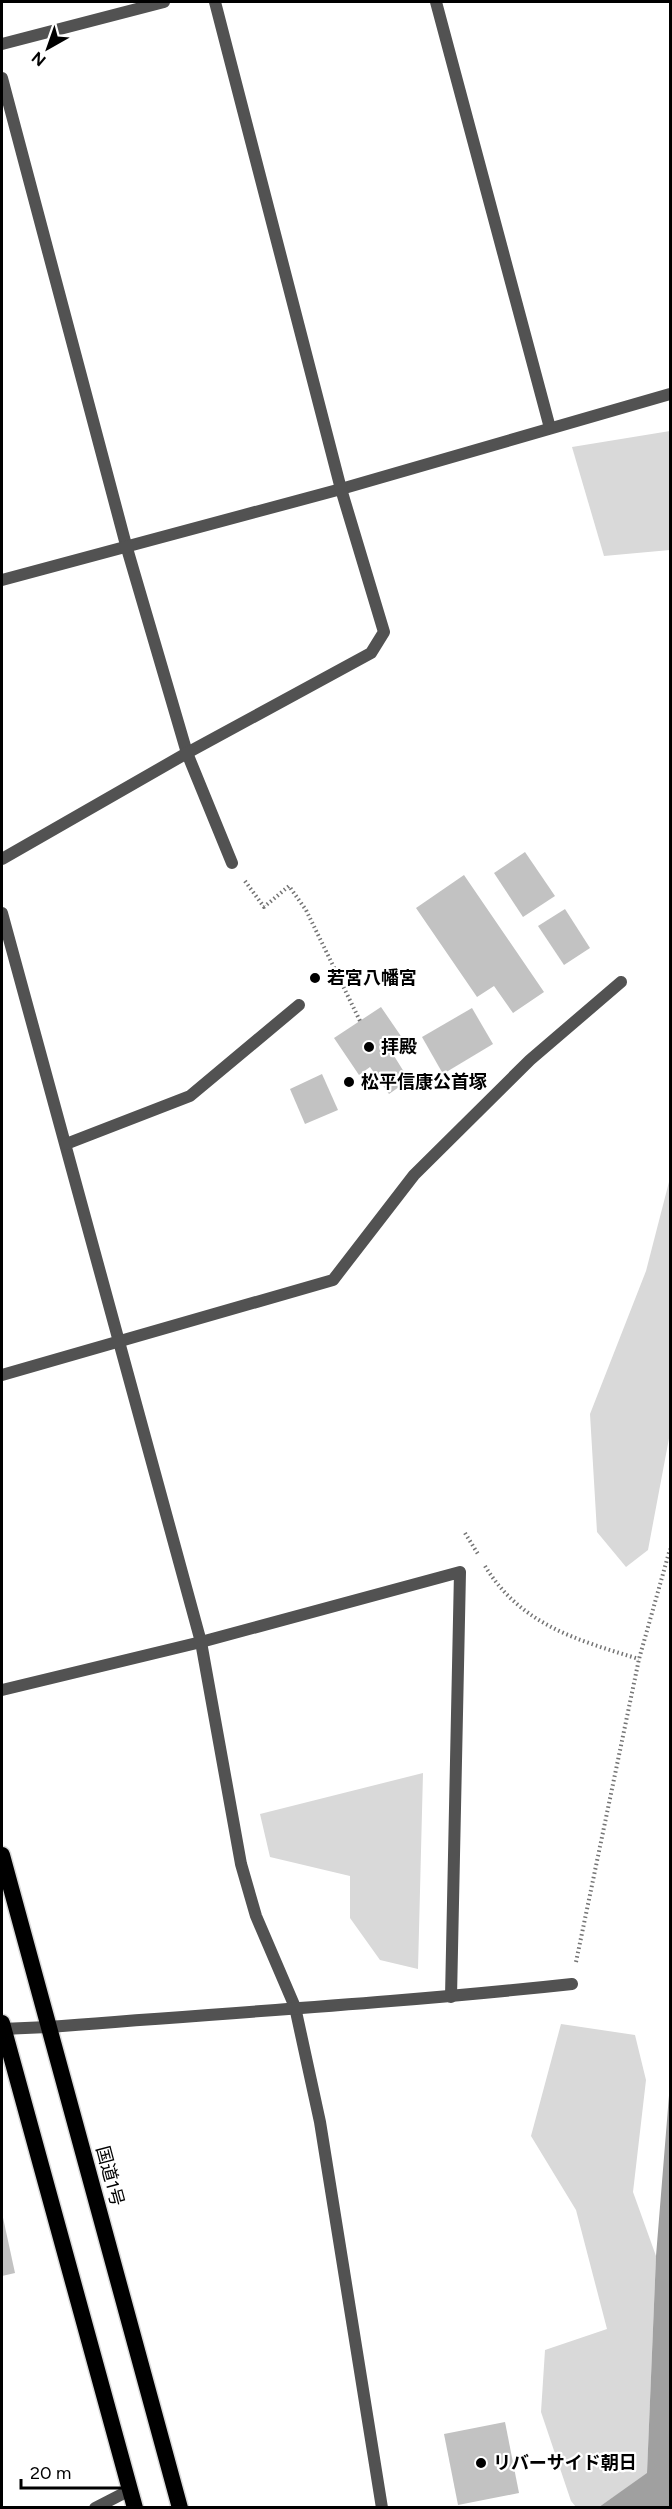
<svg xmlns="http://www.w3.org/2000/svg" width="672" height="2509" viewBox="0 0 672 2509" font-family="Figtree,'Noto Sans JP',sans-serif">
	<rect width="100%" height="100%" fill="#fff"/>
	<g fill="#d9d9d9">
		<path d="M 670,431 L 670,550 L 604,556 L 572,447 Z"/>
		<path d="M 670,1178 L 670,1433 L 648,1550 L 626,1567 L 597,1532 L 590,1414 L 646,1271 Z"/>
		<path d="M 423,1773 L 418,1969 L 380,1960 L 350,1918 L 350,1876 L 270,1857 L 260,1814 Z"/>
		<path d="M 561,2024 L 635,2035 L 646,2080 L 633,2192 L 656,2256 L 647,2474 L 599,2507 L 576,2507 L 571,2501 L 541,2412 L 545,2350 L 607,2329 L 576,2210 L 531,2136 Z"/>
	</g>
	<path fill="#a0a0a0" d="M 670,2083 L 670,2507 L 599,2507 L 647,2473 L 656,2256 Z"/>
	<g fill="#c2c2c2">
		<path d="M 525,852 L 555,896 L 523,917 L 494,873 Z"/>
		<path d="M 464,875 L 544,992 L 513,1013 L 494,986 L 477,997 L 416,908 Z"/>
		<path d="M 565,909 L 590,948 L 564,965 L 538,926 Z"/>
		<path d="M 381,1007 L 405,1042 L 391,1051 L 409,1080 L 389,1094 L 370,1067 L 359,1075 L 334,1038 Z"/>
		<path d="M 472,1008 L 493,1044 L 443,1074 L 422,1037 Z"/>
		<path d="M 322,1074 L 338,1110 L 305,1124 L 290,1089 Z"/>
		<path d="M 2,2213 L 15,2273 L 2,2276 Z"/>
		<path d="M 505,2422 L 519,2493 L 458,2505 L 444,2434 Z"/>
	</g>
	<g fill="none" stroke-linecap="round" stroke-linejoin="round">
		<g stroke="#dbdbdb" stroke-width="19">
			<g id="trunk">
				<path d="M 2,1855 L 180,2508"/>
				<path d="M 2,2023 L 135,2508"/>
			</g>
		</g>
		<g stroke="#747474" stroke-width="4" stroke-dasharray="1.5 3" stroke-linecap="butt">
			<path d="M 245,881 L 264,907 L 289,886 L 306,910 L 360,1021"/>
			<path d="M 465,1533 L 478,1554"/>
			<path d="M 485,1566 C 521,1625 577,1640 639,1659"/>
			<path d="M 576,1962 L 639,1659 L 670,1549"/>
		</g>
		<g stroke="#525252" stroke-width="12">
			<path d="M 436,2 L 550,428"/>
			<path d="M 2,44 L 164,2"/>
			<path d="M 2,78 L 126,545 L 187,753 L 232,863"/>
			<path d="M 2,580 L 341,489 L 670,394"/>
			<path d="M 2,859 L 187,753 L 371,653 L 384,632 L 341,489 L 215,2"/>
			<path d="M 2,913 L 201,1642 L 241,1864 L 256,1916 L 295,2007 L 320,2122 L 382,2508"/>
			<path d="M 66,1144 L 190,1096 L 299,1005"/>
			<path d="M 2,1375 L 333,1280 L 414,1175 L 530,1060 L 621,982"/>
			<path d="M 2,1690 L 201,1642 L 460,1572 L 451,1997"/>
			<path d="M 48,2027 C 223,2013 398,2003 572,1984"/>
			<path d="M 95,2508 L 130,2490"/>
		</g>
		<path stroke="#525252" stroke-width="12" d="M 2,2029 L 48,2027"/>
		<use href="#trunk" stroke="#000" stroke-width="16"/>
	</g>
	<g fill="#000" stroke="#fff" stroke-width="2">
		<circle cx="315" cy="978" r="6"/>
		<circle cx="369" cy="1047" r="6"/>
		<circle cx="349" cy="1082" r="6"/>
		<circle cx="481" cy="2463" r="6"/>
	</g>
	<g text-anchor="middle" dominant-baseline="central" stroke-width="4.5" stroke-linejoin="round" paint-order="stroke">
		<g font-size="18" font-weight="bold" fill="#000" stroke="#fff" text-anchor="start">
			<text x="327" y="978">若宮八幡宮</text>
			<text x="381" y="1047">拝殿</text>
			<text x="361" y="1082">松平信康公首塚</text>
			<text x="493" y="2463">リバーサイド朝日</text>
		</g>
		<g font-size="18" fill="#000" stroke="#fff">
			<text transform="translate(110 2176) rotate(75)">国道1号</text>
		</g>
	</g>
	<rect width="672" height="2509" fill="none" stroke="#000000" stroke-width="6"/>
	<g transform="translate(48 48) rotate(220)" stroke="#ffffff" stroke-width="4.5" paint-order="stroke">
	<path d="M0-4.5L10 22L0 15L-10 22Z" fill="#000000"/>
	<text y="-9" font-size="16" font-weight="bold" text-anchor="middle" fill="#000000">N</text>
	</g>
	<path d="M21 2479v9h106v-9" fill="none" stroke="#000000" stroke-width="3"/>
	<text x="30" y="2479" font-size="18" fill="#000000" stroke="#ffffff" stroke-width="4.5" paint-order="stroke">20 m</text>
</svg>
